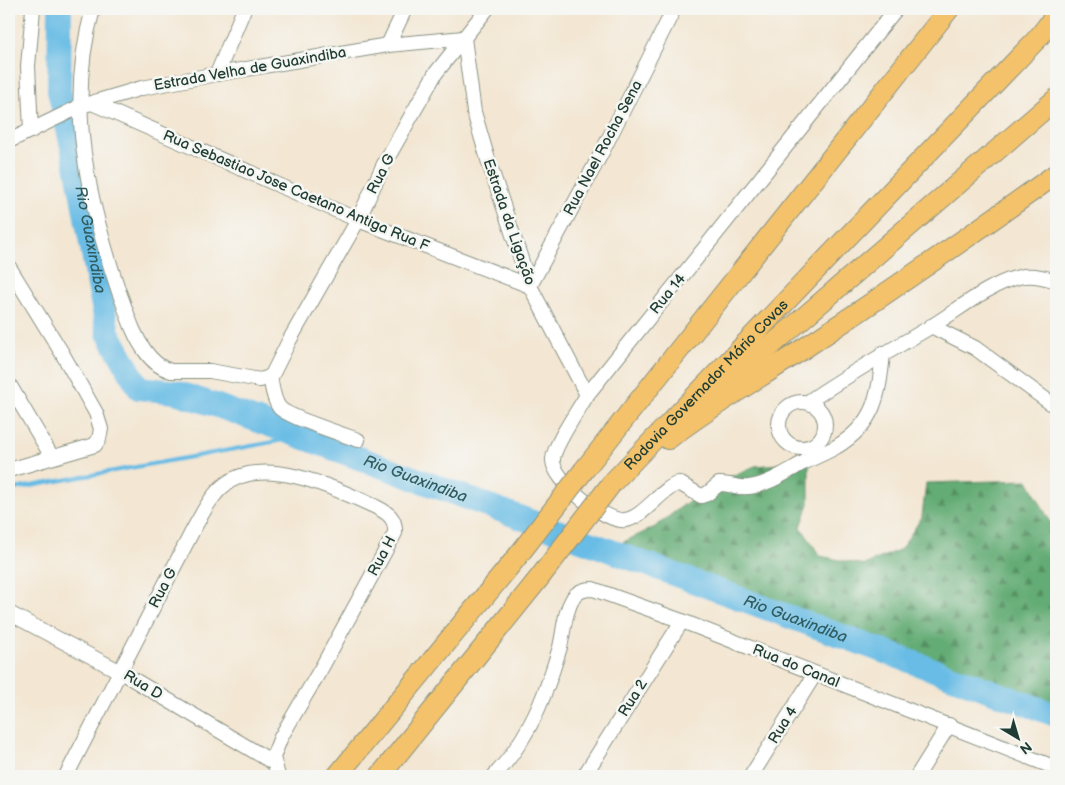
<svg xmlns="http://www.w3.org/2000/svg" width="1065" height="785" viewBox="0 0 1065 785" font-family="'Balsamiq Sans',sans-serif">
	<defs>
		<pattern id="forest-firs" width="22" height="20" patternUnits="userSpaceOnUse" patternTransform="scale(1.25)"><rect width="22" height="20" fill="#64ac74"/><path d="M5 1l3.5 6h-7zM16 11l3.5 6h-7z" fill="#528d60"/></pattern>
	</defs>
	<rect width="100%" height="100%" fill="#f6f6f2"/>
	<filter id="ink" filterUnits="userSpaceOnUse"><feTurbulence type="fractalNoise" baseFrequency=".02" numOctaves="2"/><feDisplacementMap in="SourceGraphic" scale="10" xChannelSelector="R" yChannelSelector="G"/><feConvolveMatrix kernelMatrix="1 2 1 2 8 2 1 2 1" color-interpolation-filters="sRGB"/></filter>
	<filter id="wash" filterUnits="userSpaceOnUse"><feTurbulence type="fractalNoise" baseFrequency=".0096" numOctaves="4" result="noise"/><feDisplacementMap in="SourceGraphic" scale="20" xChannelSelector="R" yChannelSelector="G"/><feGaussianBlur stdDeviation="1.12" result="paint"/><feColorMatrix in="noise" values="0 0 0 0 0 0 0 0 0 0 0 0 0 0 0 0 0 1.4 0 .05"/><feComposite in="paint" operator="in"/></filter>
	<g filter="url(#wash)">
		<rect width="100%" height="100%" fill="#f3e6d2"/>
		<path fill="url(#forest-firs)" stroke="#427454" d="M 809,462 L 809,504 L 801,527 L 820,556 L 864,565 L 901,549 L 922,517 L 926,483 L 1028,480 L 1054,529 L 1056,530 L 1056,714 L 641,562 L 615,546 L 655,527 L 707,487 L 755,466 Z"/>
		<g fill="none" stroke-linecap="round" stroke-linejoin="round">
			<path stroke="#68bce5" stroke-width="4" d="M 9,490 L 301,437"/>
			<path stroke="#68bce5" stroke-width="24" id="s1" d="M 60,9 L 59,91 L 75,159 L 108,333 L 139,388 L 175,392 L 215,405 L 1056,715"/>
		</g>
	</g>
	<g filter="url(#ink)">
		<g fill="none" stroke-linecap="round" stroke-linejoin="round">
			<g stroke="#899283" stroke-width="16">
				<g id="minor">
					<path d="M 93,9 C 83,44 79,85 81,122 C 84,178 101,239 119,292 C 127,312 132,333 145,351 C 152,361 160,368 171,371 L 210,371 L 260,380 L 267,378 L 272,375 L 289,341 L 358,220 L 384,164 L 435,74 L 487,9"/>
					<path d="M 464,38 L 474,112 L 489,163 L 530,286 L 587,395"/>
					<path d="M 388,45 L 405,9"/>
					<path d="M 217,74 L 244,9"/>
					<path d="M 92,103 L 358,220 L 530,286"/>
					<path d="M 31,131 L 28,66 L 33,9"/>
					<path d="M 9,141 L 81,106 L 142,88 L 217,74 L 388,45 L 464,38"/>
					<path d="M 9,267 L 62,353 L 96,413 L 101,429 L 99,439 L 95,445 L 9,470"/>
					<path d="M 530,286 L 602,152 L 674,9"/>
					<path d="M 931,326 L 975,348 L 1056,407"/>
					<path d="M 883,353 C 879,395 875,424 836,447 C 825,453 813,458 801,464 C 785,473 767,485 749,487 C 739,489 729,483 719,484 L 707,494 L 701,496 L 679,483 C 661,489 643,518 625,520 C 606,523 551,479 553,459 C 554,445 579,409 587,395 L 896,9"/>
					<path d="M 270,377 C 272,386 273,399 279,407 C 285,416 344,435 358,440"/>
					<path d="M 9,384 L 52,457"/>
					<circle cx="802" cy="425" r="23"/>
					<path d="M 808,402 C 848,374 890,351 932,326 C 958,310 989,284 1019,277 C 1031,274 1044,277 1056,281"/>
					<path d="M 9,613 L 119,671 L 274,763"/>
					<path d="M 66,776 L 192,532 C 201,516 209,499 222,487 C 261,452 337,489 376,507 C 388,513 396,518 395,533 L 322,667 L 281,737 L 273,757 L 278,776"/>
					<path d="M 494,776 C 530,737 545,697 560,647 C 564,631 564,613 573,598 C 578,591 584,589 593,589 L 682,621 L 1056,768"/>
					<path d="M 584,776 L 682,621"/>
					<path d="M 751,776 L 815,674"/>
					<path d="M 917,776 L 949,725"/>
				</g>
			</g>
			<g stroke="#899283" stroke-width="22">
				<g id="highway">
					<path d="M 706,402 L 1056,99"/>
					<path d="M 668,439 C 711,406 758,379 803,349 C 889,292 973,234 1056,174"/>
					<path d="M 584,470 L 949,9"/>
					<path id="s2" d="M 612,483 L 1038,38 L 1056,15"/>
					<path d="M 337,776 L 517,557"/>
					<path d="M 380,776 L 540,577"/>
				</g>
			</g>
			<use href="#minor" stroke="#fff" stroke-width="14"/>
			<use href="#highway" stroke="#f4c26a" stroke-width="20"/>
			<g stroke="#899283" stroke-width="22" stroke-linecap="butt">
				<g id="highway-bridge">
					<path d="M 517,557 L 584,470"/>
					<path d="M 540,577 L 612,483"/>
				</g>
			</g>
			<use href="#highway-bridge" stroke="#f4c26a" stroke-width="20"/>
		</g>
	</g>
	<g text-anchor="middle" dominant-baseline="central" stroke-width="5" stroke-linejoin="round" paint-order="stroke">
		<g font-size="15" fill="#1f3d34" stroke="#f6f6f2">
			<text transform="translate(250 69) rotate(-10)">Estrada Velha de Guaxindiba</text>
			<text transform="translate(603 148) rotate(-62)">Rua Nael Rocha Sena</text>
			<text transform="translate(381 174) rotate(-63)">Rua G</text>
			<text transform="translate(296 191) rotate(23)">Rua Sebastiao Jose Caetano Antiga Rua F</text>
			<text transform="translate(509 222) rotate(71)">Estrada da Ligação</text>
			<text transform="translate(668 294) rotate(-51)">Rua 14</text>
			<text stroke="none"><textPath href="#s2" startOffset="136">Rodovia Governador Mário Covas</textPath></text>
			<text transform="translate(382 556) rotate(-62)">Rua H</text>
			<text transform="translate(163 588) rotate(-63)">Rua G</text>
			<text transform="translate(796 666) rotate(22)">Rua do Canal</text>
			<text transform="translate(143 685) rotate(31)">Rua D</text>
			<text transform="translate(633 698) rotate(-58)">Rua 2</text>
			<text transform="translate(783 725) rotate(-58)">Rua 4</text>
		</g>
		<g font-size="16" font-style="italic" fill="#315d60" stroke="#f6f6f2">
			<text stroke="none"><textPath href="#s1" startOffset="234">Rio Guaxindiba</textPath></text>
			<text stroke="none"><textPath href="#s1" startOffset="684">Rio Guaxindiba</textPath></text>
			<text stroke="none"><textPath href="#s1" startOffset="1089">Rio Guaxindiba</textPath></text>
		</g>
	</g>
	<rect width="1065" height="785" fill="none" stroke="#f6f6f2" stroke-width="30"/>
	<g transform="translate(1018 738) rotate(142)" stroke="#f6f6f2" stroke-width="4" paint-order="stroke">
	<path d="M0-4L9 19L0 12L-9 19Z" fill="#1f3d34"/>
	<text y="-8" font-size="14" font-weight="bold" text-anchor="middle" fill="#1f3d34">N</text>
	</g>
</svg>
